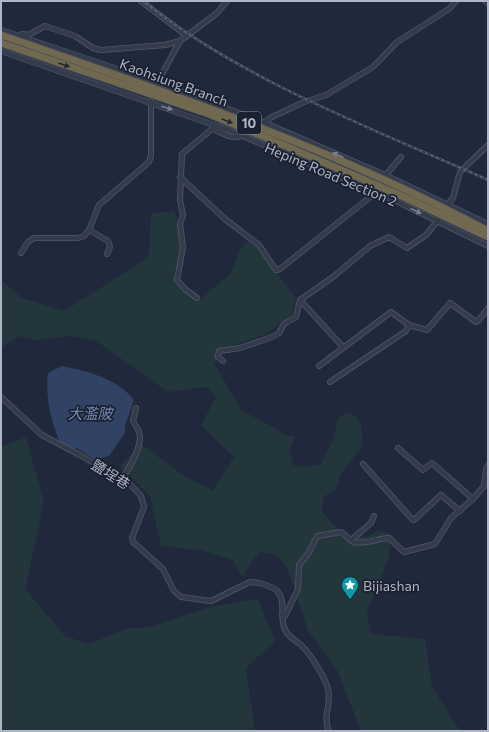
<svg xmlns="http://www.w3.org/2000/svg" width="489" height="732" viewBox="0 0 489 732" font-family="Commissioner,'Noto Sans TC',sans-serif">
	<rect width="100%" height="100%" fill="#20293b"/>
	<g fill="#22363c">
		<path d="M 174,211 C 187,236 180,251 174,276 L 197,302 L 231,273 L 239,251 L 248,241 L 260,249 L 296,299 L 292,315 L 266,334 L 229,347 L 214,363 L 241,410 L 275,428 L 284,435 L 295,437 L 289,449 L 293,465 L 304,467 L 321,464 L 333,440 L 338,418 L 349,412 C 363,419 362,431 363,445 L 341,474 L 336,489 L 323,497 L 322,512 L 344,536 L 368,537 L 378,531 L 390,533 L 389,558 L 367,613 L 371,634 L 425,639 L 432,687 L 460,731 L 361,731 L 337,670 L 308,631 L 287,567 L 275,554 L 259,552 L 242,577 L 233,560 L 200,550 L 161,546 L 150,496 L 120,466 L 141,444 L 180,473 L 213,491 L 234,457 L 201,425 L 216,397 L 207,387 L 168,392 L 95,340 L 71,336 L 35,340 L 19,336 L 1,348 L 1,280 L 22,298 L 64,311 L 149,257 L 151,213 Z"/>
		<path d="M 26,437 L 44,502 L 25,589 L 65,636 L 89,644 L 128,628 L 151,627 L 206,608 L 258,599 L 275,641 L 246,668 L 255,731 L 1,731 L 1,447 Z"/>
	</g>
	<path fill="#324264" d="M 62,366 C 89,372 117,378 134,400 L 125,426 L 125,433 L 109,456 L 95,460 L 77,448 L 72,449 L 60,443 C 51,419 45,398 48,373 Z"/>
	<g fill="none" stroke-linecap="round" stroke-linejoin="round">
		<g stroke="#515869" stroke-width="6">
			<g id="minor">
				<path d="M 141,1 L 187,36"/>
				<path d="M 485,1 L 488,4"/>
				<path d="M 1,30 L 159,83 L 263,122 L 385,175 L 488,224"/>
				<path d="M 22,34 L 28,35 L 45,26 L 75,36 L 93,48 L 101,50 L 165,45 L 180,41 L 217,13 L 227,1"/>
				<path d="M 1,51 L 231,131 L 398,202 L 488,246"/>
				<path d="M 158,85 L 162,74 L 180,41"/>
				<path d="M 264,123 L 270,118 L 304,102 L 326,95 L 373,67 L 397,42 L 449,9 L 456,1"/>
				<path d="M 180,177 L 225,219 L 259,245 L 276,270 L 280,269 L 369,198 L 372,190"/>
				<path d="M 384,177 L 401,157"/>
				<path d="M 446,206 L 453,198 L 460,172 L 488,145"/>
				<path d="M 89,230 L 108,241 L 110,247 L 107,254"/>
				<path d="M 21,253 L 28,242 L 34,238 L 78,238 L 84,236 L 89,230 L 99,205 L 149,162 L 151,156 L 151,101"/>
				<path d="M 197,298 L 186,290 L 177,280 L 183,247 L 180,224 L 183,215 L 180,200 L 182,154 L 212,129 C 224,133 232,141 244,135"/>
				<path d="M 300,300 L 343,347"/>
				<path d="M 223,361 L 218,357 L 219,351 L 240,348 L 272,337 L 279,333 L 284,324 L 296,317 L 300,300 L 333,277 L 370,246 L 389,237 L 407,248 L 426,235 L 439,219"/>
				<path d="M 319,366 L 391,312 L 409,325 L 427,330 L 450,303 L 476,322 L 479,320 L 488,308"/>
				<path d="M 330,382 L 406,331 L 409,325"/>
				<path d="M 1,397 L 42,435 L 78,454 L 131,485 L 141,496 L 144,507 L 132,538 L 133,542 L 163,569 L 174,591 L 181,597 L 211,601 L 250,582 C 258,582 273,586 278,592 C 287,603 278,622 287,633 C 291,639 299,642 303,647 C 311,655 326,679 328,689 C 332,704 322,717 329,731"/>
				<path d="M 398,448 L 423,470 L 432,463 L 473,499"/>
				<path d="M 363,464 L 412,519 L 414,520 L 441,495 L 460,511"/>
				<path d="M 121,480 C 128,470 144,445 139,432 C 138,428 135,425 133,421 L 136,408"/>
				<path d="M 351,540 L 371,523 L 374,516"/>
				<path d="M 282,615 L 285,616 L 298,589 L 299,565 L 308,554 L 317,536 L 341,532 C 346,534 348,540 354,542 C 366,545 378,538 389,538 L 404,552 L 435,544 L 451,518 L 473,499 L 484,486 L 486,469 L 488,465"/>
			</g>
		</g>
		<use href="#minor" stroke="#343b4b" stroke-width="4.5"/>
		<g stroke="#555e72" stroke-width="2.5">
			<path id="rail" d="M 143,1 C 242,80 373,129 488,180"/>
		</g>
		<use href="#rail" stroke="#19202f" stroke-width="1" stroke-dasharray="3" stroke-linecap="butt"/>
		<g stroke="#3e4555" stroke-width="9" stroke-linecap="butt">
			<g id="highway-bridge">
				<path d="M 1,35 C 166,92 334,148 488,231"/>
				<path d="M 1,43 L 209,114 L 267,138 L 404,197 L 488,237"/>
			</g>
		</g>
		<use href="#highway-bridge" stroke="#716850" stroke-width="7"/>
	</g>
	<defs><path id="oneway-solid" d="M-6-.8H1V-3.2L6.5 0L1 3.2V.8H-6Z"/></defs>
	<g fill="#222732">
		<use href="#oneway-solid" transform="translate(64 65) rotate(19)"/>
		<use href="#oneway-solid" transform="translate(227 121) rotate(22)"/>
	</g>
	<g fill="#777e8f">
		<use href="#oneway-solid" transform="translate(167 108) rotate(18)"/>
		<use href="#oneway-solid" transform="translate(338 155) rotate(-156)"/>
		<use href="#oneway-solid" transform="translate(416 211) rotate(25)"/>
	</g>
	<defs>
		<g id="sight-pin" transform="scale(0.9)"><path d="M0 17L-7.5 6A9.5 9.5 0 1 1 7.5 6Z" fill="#0f9aa8" stroke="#19202f"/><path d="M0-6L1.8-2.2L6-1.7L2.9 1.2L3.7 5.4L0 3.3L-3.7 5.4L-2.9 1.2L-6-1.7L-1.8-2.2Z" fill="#fff"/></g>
	</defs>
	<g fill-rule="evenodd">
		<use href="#sight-pin" x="350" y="585"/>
	</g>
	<g text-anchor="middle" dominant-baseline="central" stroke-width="3.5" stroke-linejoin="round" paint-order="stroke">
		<rect fill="#19202f" stroke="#818899" stroke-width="1" x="237" y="112" width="24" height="22" rx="3"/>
		<g font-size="13" font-weight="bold" fill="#aeb5c7">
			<text x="249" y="123">10</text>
		</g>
		<g font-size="14" fill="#aeb5c7" stroke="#19202f">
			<text transform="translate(174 82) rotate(20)">Kaohsiung Branch</text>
			<text transform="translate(331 174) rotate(23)">Heping Road Section 2</text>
			<text transform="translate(111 474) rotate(32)">鹽埕巷</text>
		</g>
		<g font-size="14" fill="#aeb5c7" stroke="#19202f" text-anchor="start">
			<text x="363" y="585">Bijiashan</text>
		</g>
		<g font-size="15" font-style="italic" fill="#7488b2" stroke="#19202f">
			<text x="90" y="413">大濫陂</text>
		</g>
	</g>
	<rect width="489" height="732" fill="none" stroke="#aeb5c7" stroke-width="4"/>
</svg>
